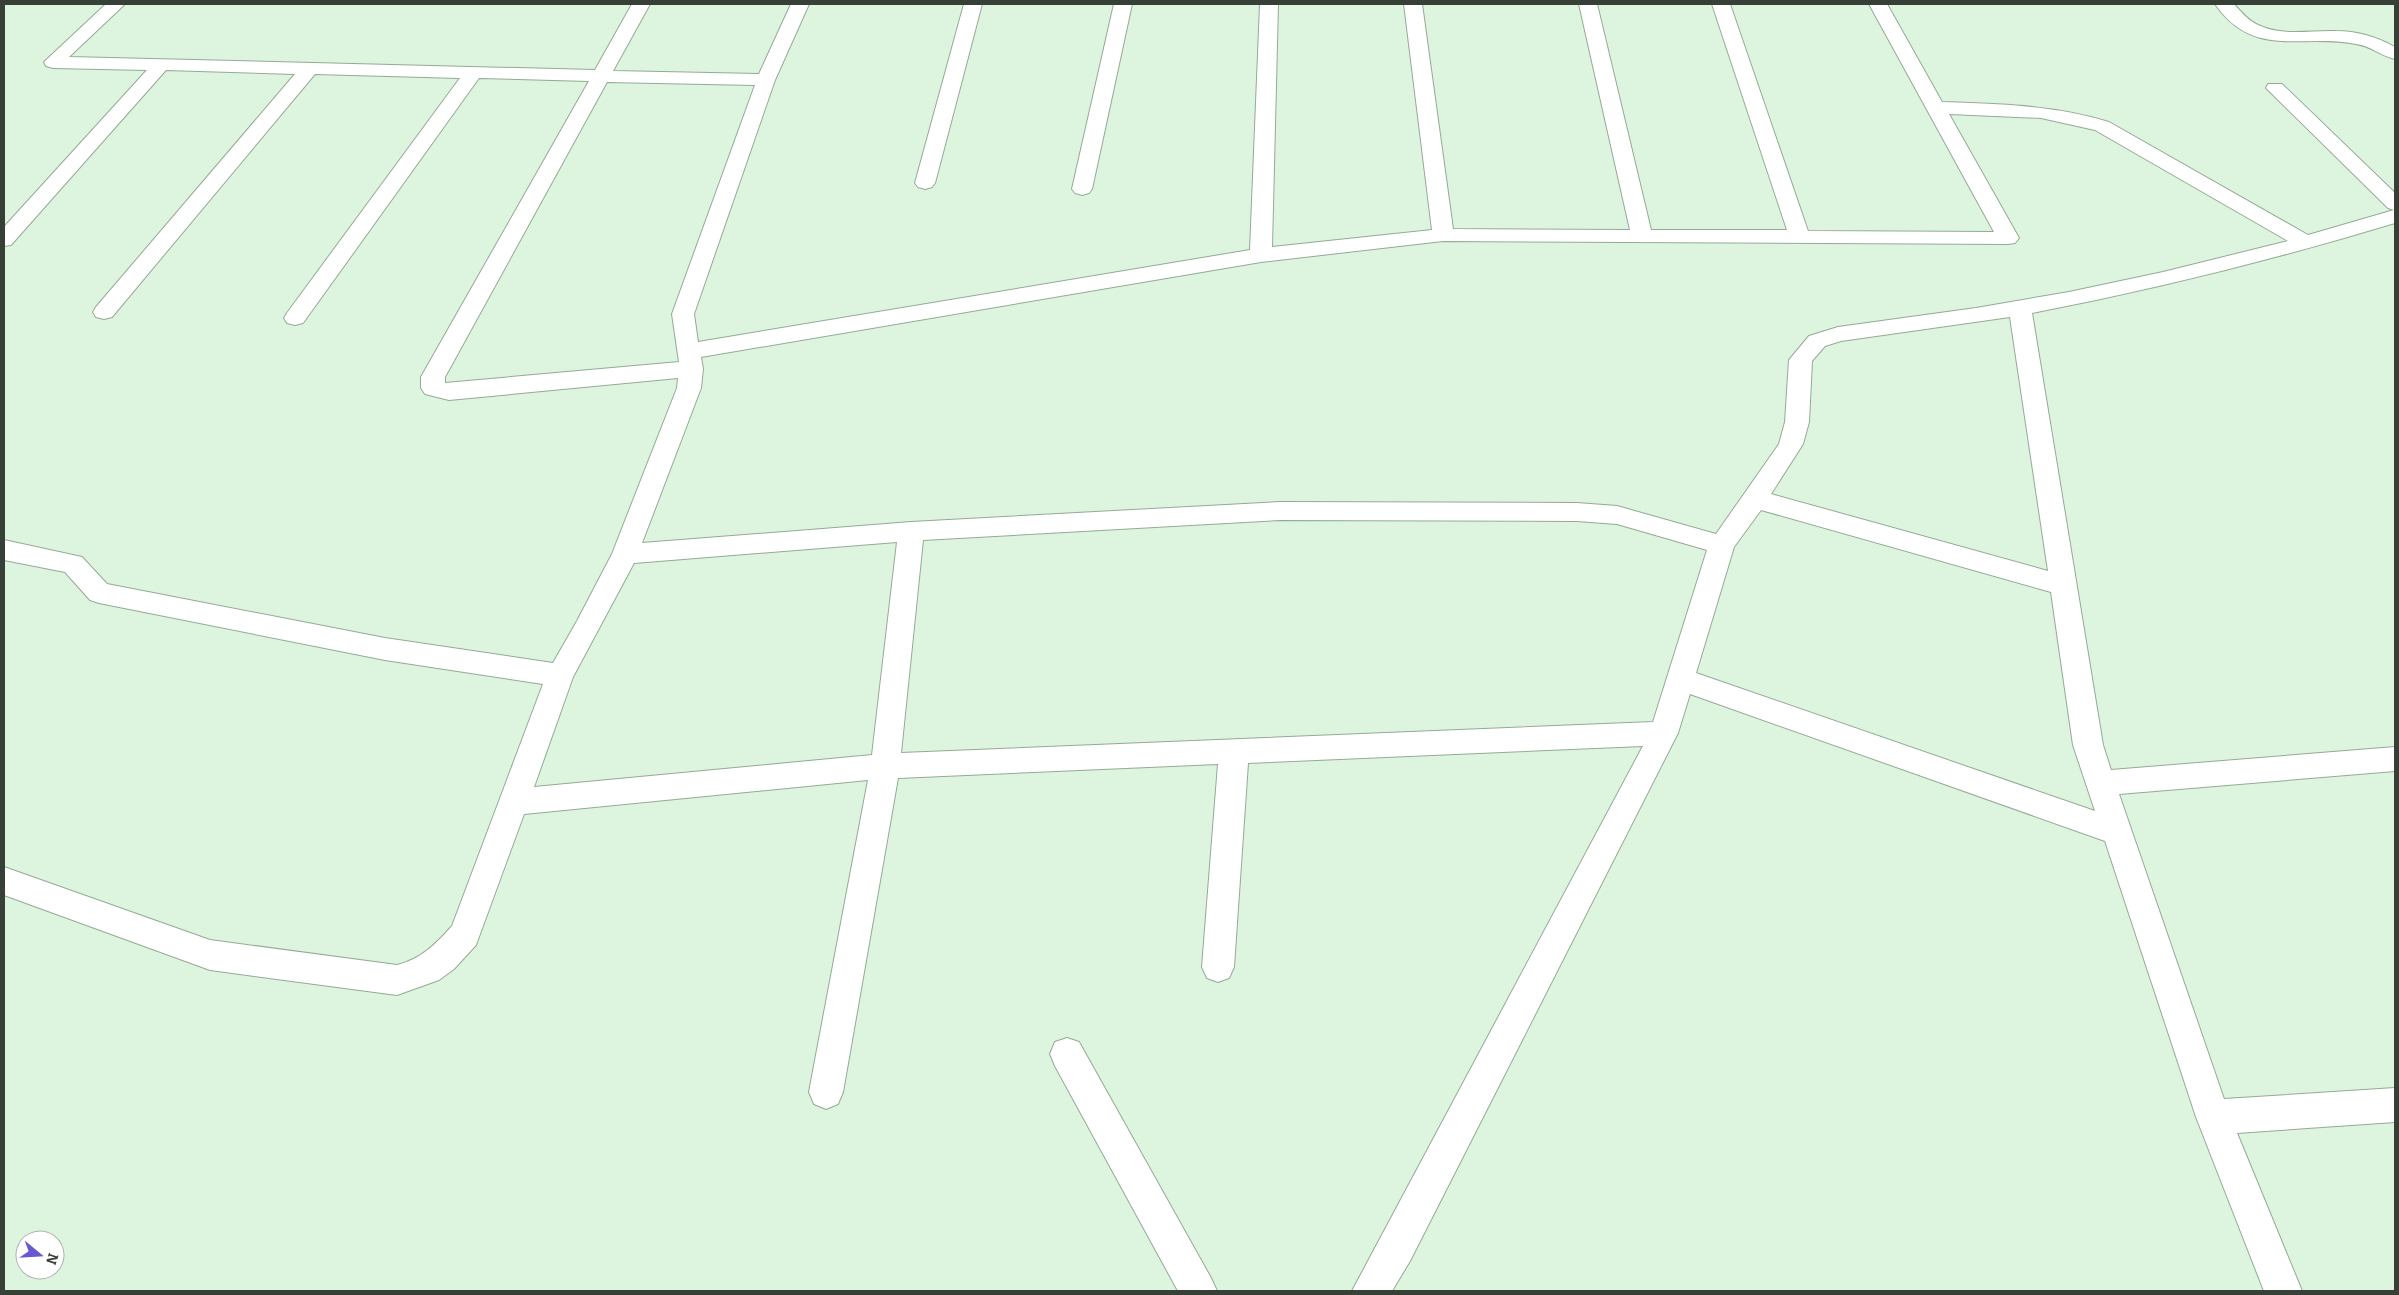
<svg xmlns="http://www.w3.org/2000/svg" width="2399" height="1295" viewBox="0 0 2399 1295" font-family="Bitter,serif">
	<rect width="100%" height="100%" fill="#ddf5df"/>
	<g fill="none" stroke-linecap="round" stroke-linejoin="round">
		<g stroke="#94aa95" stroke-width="2">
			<g id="minor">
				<path d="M 106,4 L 125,4 L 69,57 L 595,70 L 632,4 L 650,4 L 613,71 L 759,74 L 791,4 L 809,4 L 775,80 L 694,314 L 698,342 L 1250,250 L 1260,4 L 1278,4 L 1272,247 L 1432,230 L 1404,4 L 1422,4 L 1453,229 L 1630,230 L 1579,4 L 1597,4 L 1651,230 L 1787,230 L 1712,4 L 1730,4 L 1808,231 L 1994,232 L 1869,4 L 1887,4 L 1942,102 C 1999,104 2054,105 2109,122 L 2308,235 L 2394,210 L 2388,208 L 2266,88 L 2268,84 L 2282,84 L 2395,193 L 2395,223 C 2276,259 2155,289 2032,313 L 2103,745 L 2111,770 L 2395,747 L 2395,771 L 2119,794 L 2224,1099 L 2395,1088 L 2395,1122 L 2237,1133 L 2302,1291 L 2264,1291 L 2196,1117 L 2105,841 L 1690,694 L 1678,733 L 1410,1261 L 1392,1291 L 1352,1291 L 1643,746 L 1248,763 L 1234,967 L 1229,978 L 1218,982 L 1207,978 L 1202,967 L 1218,764 L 898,778 L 843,1092 L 838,1104 L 826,1109 L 814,1104 L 809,1092 L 868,780 L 524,814 L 476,945 L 454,969 L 439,980 L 397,995 L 210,970 L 4,895 L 4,867 L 210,940 L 397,965 C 421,959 436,944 452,926 L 543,684 L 385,660 L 99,603 L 90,600 L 65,572 L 4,560 L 4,540 L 82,557 L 107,584 L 385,638 L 553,663 L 577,621 L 612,554 L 677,388 L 678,378 L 449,400 L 425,394 L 421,388 L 421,377 L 589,81 L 479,78 L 303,323 L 295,325 L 287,323 L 284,318 L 287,313 L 460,78 L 315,74 L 112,317 L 104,319 L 96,317 L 93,312 L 96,307 L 295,74 L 166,70 L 11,245 L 4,246 L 4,227 L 147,70 L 53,68 L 46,66 L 44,62 ZM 607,82 L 755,85 L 672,314 L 679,362 L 445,383 L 445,377 ZM 1949,114 L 2041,118 L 2095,130 L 2288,241 L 2163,272 L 2069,292 L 1976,308 L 1838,327 L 1809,336 L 1789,360 L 1785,422 L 1779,444 L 1716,534 L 1617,506 L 1577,503 L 1280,502 L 911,522 L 642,543 L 701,388 L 703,369 L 701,357 L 1261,262 L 1443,241 L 2008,244 L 2015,243 L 2019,238 ZM 2010,317 L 2048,571 L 1771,494 L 1803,444 L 1809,422 L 1812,361 L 1825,346 L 1841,341 ZM 1761,510 L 2051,592 L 2073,745 L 2095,811 L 1696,673 L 1734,547 ZM 1280,520 L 1577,521 L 1617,524 L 1707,550 L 1653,722 L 901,753 L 923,540 ZM 897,542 L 872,755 L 534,787 L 573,677 L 634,563 Z"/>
				<path d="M 964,4 L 982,4 L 935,183 L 932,187 L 925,189 L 918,187 L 915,183 Z"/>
				<path d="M 1114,4 L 1132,4 L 1092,189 L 1089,193 L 1082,195 L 1075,193 L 1072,189 Z"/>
				<path d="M 2215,4 L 2234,4 C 2240,11 2248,20 2256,24 C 2281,37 2310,30 2336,31 C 2357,31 2377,37 2395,47 L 2395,59 C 2381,56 2371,46 2356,44 C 2302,33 2254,60 2215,4 Z"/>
				<path d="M 1067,1038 L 1079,1042 L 1211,1278 L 1217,1291 L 1178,1291 L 1055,1066 L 1050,1054 L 1055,1042 Z"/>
			</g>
		</g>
		<use href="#minor" fill="#fff" fill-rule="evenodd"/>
	</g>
	<rect width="2399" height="1295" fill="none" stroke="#364037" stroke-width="10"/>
	<g transform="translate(40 1255) rotate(108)"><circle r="24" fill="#ffffff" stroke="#afb3af"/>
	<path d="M0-4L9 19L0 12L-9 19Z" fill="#6759d3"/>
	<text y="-8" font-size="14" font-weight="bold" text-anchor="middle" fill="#364037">N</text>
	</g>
</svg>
